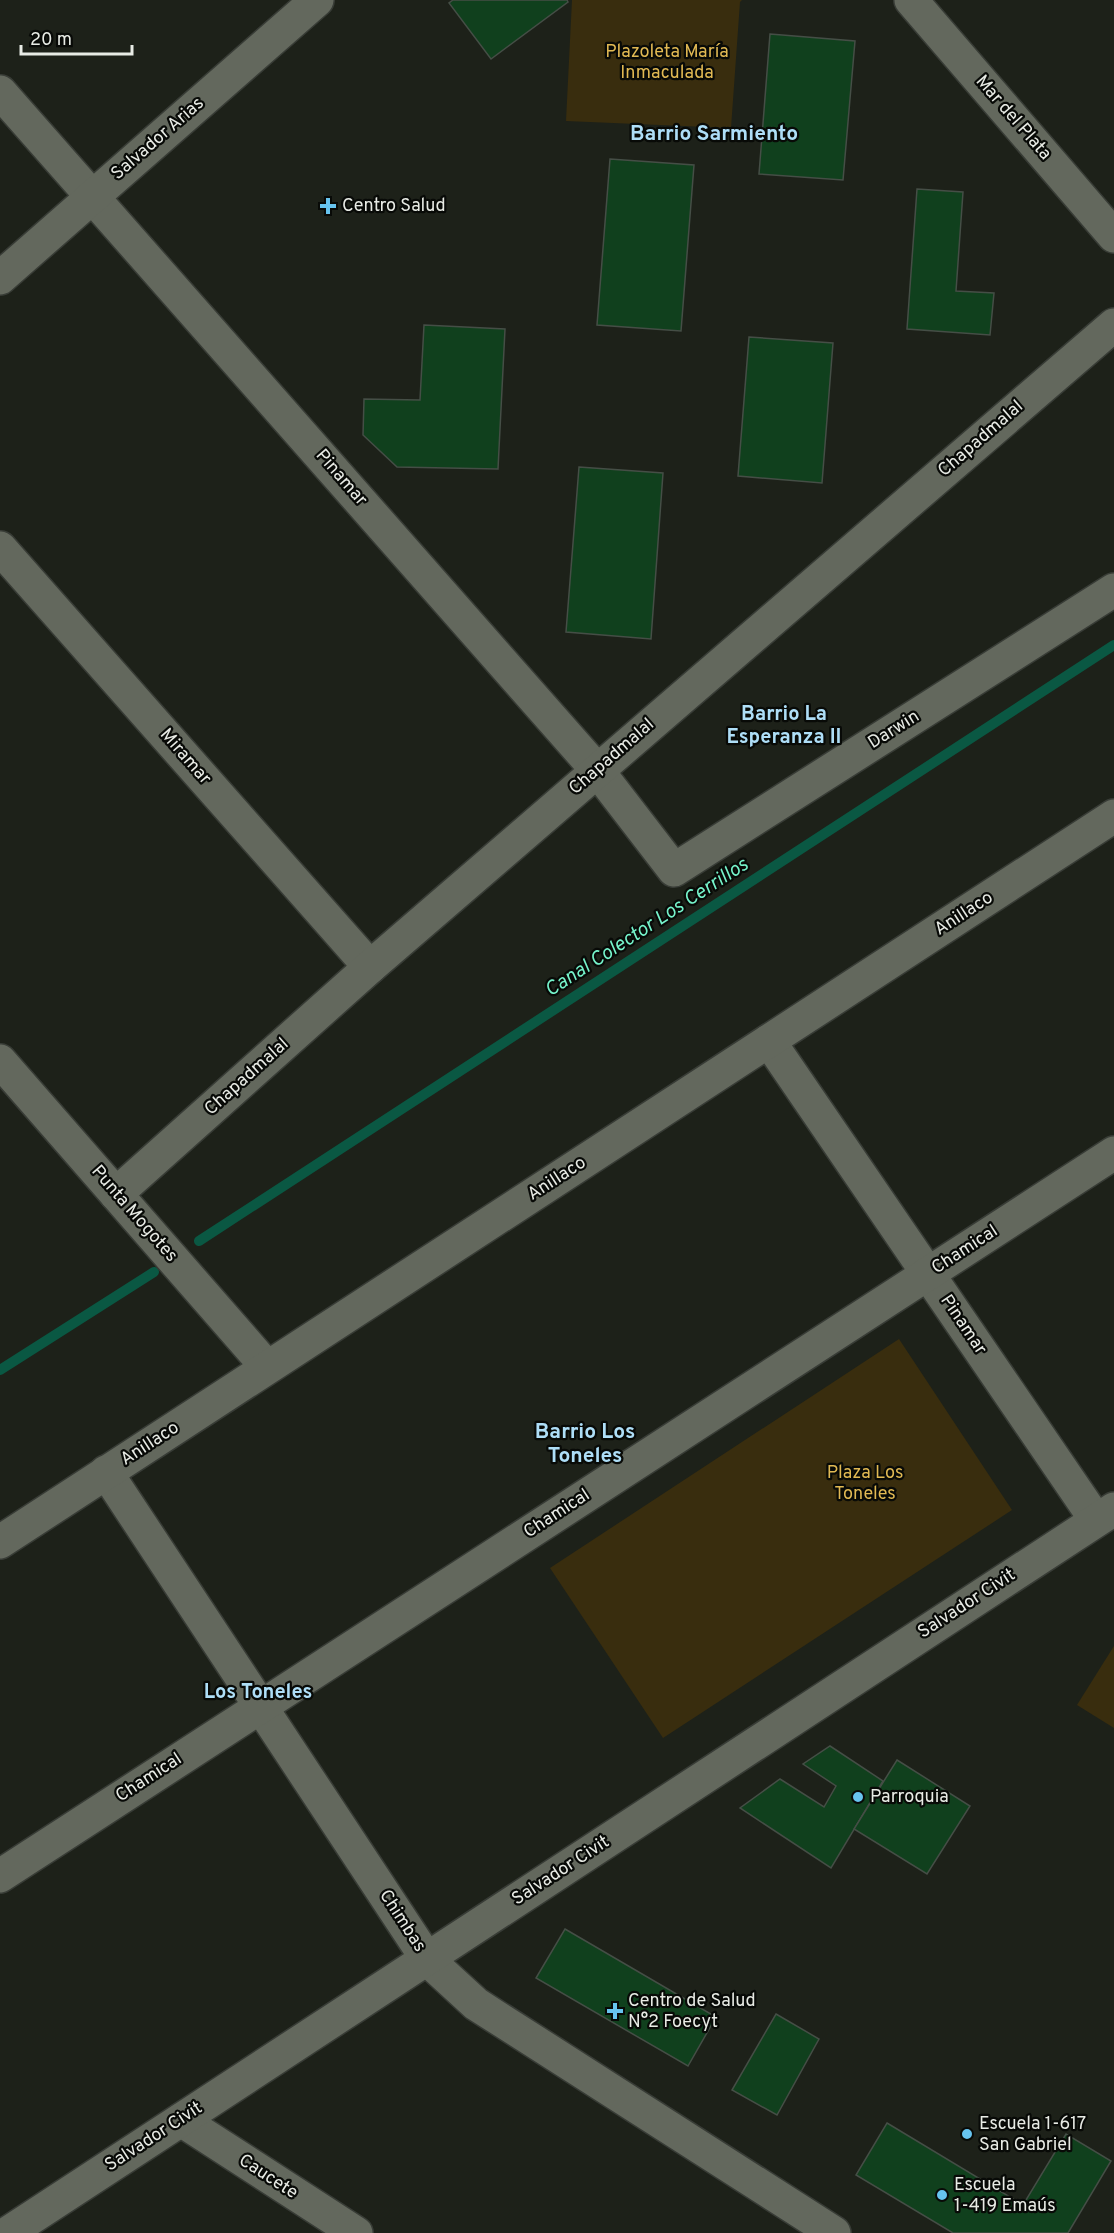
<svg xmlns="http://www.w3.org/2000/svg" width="1114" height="2233" viewBox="0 0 1114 2233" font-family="Overpass,sans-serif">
	<rect width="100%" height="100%" fill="#1d2119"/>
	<g fill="#392d0e">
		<path d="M 572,0 L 742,0 L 740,2 L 731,128 L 566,121 Z"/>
		<path d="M 899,1339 L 1012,1510 L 663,1738 L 550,1568 Z"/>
		<path d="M 1114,1646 L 1114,1728 L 1077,1705 Z"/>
	</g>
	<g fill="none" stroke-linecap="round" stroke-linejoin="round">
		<g stroke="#0a5843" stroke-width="10">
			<path d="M 199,1241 L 1114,645"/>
			<path d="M 0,1370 L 154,1272"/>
		</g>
	</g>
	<g fill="#10401d" stroke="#454e46" stroke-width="1.5">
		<path d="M 453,0 L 567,0 L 568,2 L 491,59 L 449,3 Z"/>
		<path d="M 770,34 L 855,41 L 843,180 L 759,174 Z"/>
		<path d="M 610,159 L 694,165 L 681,331 L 597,325 Z"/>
		<path d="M 917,189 L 963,192 L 956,291 L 994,293 L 990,335 L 907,329 Z"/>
		<path d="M 424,325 L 505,329 L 498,469 L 397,467 L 363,435 L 364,399 L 420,400 Z"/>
		<path d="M 749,337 L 833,343 L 822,483 L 738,476 Z"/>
		<path d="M 579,467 L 663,473 L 651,639 L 566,632 Z"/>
		<path d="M 830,1746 L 883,1781 L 831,1868 L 740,1808 L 780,1779 L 824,1807 L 836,1786 L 803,1764 Z"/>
		<path d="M 897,1760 L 970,1806 L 927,1874 L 854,1829 Z"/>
		<path d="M 565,1929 L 716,2017 L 688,2066 L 536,1978 Z"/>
		<path d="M 776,2014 L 819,2039 L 777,2115 L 732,2090 Z"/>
		<path d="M 887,2123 L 1023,2205 L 1066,2134 L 1111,2161 L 1068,2233 L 953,2233 L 856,2175 Z"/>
	</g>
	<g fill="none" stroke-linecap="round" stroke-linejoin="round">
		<g stroke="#383c36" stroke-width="36">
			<g id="street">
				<path d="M 911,0 L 1114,236"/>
				<path d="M 0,92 L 597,770 L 674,870 L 1114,590"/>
				<path d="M 0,278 L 317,0"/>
				<path d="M 0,548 L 370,967"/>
				<path d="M 769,1041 L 1096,1520"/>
				<path d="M 0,1061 L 267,1367"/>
				<path d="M 116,1194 L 370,967 L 1114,325"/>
				<path d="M 106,1472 L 427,1959 L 476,2004 L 834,2233"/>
				<path d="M 0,1542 L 1114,816"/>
				<path d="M 0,1876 L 1114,1153"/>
				<path d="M 181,2120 L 356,2233"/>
			</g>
		</g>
		<g stroke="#383c36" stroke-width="36">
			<path id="secondary" d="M 8,2233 L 1114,1509"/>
		</g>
		<use href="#street" stroke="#63685d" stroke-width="33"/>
		<use href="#secondary" stroke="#63685d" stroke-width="33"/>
	</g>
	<g fill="#67c4ef" stroke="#080a07" stroke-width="2">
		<path d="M325 197h6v6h6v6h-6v6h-6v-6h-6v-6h6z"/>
		<circle cx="858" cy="1797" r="6"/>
		<path d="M612 2002h6v6h6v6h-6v6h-6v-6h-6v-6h6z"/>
		<circle cx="967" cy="2134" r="6"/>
		<circle cx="942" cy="2195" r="6"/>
	</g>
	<g text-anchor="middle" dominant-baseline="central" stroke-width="4.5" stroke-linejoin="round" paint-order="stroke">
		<g font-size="18" fill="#e1b953" stroke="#080a07">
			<text x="667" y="52">Plazoleta María<tspan x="667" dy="21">Inmaculada</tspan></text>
			<text x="865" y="1473">Plaza Los<tspan x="865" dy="21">Toneles</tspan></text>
		</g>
		<g font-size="18" fill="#e8ebe5" stroke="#080a07">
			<text transform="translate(1013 118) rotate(49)">Mar del Plata</text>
			<text transform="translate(158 139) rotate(-41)">Salvador Arias</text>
			<text transform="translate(981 439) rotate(-41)">Chapadmalal</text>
			<text transform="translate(341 478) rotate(49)">Pinamar</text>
			<text transform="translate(894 730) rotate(-32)">Darwin</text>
			<text transform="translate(185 757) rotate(49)">Miramar</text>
			<text transform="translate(612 757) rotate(-41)">Chapadmalal</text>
			<text transform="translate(964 914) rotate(-33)">Anillaco</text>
			<text transform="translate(247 1077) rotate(-42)">Chapadmalal</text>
			<text transform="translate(557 1179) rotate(-33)">Anillaco</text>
			<text transform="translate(134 1214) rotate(49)">Punta Mogotes</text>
			<text transform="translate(965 1250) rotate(-33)">Chamical</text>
			<text transform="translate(963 1325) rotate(56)">Pinamar</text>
			<text transform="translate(150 1444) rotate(-33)">Anillaco</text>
			<text transform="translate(557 1514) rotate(-33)">Chamical</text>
			<text transform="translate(967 1604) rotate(-33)">Salvador Civit</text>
			<text transform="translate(149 1778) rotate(-33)">Chamical</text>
			<text transform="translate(561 1871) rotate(-33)">Salvador Civit</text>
			<text transform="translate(402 1921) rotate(57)">Chimbas</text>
			<text transform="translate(154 2137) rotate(-33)">Salvador Civit</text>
			<text transform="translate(268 2177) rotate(33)">Caucete</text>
		</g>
		<g font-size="18" fill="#e8ebe5" stroke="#080a07" text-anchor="start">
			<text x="342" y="206">Centro Salud</text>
			<text x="870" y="1797">Parroquia</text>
			<text x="628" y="2001">Centro de Salud<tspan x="628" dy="21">N°2 Foecyt</tspan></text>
			<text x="979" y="2124">Escuela 1-617<tspan x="979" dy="21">San Gabriel</tspan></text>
			<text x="954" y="2185">Escuela<tspan x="954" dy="21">1-419 Emaús</tspan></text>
		</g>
		<g font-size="20" font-weight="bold" fill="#aedef7" stroke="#080a07">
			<text x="784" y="715">Barrio La<tspan x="784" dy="23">Esperanza II</tspan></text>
			<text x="258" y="1693">Los Toneles</text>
		</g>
		<g font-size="20" font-style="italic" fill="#76f4cb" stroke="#080a07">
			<text transform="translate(647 928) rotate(-33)">Canal Colector Los Cerrillos</text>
		</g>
		<g font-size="21" font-weight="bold" fill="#aedef7" stroke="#080a07">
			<text x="714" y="134">Barrio Sarmiento</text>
			<text x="585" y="1432">Barrio Los<tspan x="585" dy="24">Toneles</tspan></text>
		</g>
	</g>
	<path d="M21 45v9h111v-9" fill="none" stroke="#e8ebe5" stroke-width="3"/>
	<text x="30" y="45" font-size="18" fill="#e8ebe5" stroke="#080a07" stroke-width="4.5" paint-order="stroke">20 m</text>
</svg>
